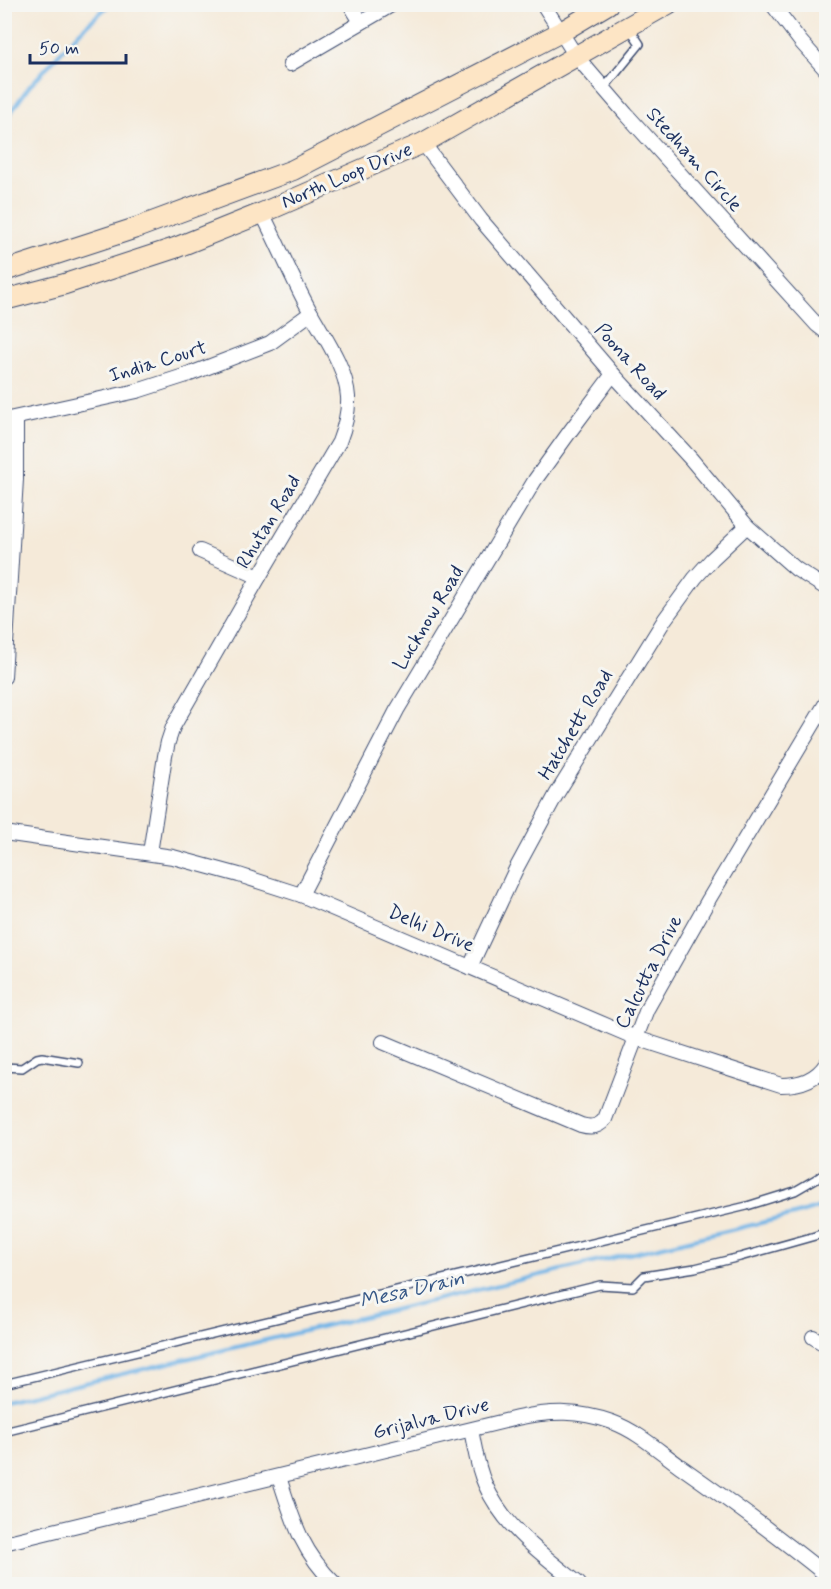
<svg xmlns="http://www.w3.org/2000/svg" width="831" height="1589" viewBox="0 0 831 1589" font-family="Mynerve,sans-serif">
	<rect width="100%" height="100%" fill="#f6f6f2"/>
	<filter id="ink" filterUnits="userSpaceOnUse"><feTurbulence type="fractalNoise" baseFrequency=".0167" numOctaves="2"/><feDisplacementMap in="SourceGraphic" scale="12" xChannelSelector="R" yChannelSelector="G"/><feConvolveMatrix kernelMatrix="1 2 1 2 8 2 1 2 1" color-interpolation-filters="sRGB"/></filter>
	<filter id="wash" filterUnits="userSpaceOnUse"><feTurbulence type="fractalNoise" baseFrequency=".008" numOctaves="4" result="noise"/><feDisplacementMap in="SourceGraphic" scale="24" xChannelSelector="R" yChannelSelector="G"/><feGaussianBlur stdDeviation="1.35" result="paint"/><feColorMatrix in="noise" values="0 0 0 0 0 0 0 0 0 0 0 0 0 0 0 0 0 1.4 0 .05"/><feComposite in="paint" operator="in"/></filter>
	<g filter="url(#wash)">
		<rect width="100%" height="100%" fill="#f5ead9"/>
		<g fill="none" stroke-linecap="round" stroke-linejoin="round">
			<g stroke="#72b5e7" stroke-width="4">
				<path d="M 4,122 L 28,88 L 79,32 L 110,4"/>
				<path d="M 4,1402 L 794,1215 L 826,1205"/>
			</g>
		</g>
	</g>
	<g filter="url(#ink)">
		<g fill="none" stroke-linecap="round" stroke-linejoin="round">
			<g stroke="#3c4b70" stroke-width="10">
				<g id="service">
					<path d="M 604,88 L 640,44 L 630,29"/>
					<path d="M 4,1067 L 22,1068 L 37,1058 L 42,1057 L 79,1063"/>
					<path d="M 4,1384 L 747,1206 L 795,1191 L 826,1173"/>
					<path d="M 4,1432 L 600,1285 L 633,1287 L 644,1276 L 695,1268 L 740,1257 L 815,1236 L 826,1232"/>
				</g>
			</g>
			<g stroke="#3c4b70" stroke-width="16">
				<g id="minor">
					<path d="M 350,4 L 361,22"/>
					<path d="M 543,4 L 576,56 L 626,114 L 817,325 L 826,332"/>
					<path d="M 772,4 L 801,42 L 826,70"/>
					<path d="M 290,64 L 393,4"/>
					<path d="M 423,143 L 481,220 L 613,374 L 691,459 L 747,526 L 796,569 L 826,588"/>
					<path d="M 4,420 L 137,391 L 190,374 L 270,343 L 311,313"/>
					<path d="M 200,551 L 259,577"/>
					<path d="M 4,677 L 16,479 L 16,418"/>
					<path d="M 4,833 L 173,857 L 239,875 L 301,895 L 636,1038 L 781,1085 C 799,1085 816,1080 826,1064"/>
					<path d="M 150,853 L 165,756 L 168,742 L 173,727 L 259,577 L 339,442 C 344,429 349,412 348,397 C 346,367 325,338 311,313 C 293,281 279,246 262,213"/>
					<path d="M 301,895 L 397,710 L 535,480 L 571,430 L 613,374"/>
					<path d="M 470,967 L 516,869 L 556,795 L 665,619 L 695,578 L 712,559 L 747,526"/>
					<path d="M 383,1042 L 581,1125 C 591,1128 599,1127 605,1119 L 647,1009 L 709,899 L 826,703"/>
					<path d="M 813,1337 L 826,1345"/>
					<path d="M 471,1430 C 475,1448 477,1467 485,1484 C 504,1528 543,1555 579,1584"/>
					<path d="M 279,1477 C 293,1520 301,1551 335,1584"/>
					<path d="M 4,1543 L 517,1418 C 551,1411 578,1410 612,1422 C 637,1431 659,1451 680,1466 C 730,1501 779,1537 826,1575"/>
				</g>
			</g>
			<g stroke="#3c4b70" stroke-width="22">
				<g id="secondary">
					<path d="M 4,271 L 136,228 L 293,170 L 561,32 L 608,4"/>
					<path d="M 4,300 L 65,284 L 175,248 L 262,213 L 423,143 L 668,4"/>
				</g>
			</g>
			<use href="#service" stroke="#fff" stroke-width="7"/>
			<use href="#minor" stroke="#fff" stroke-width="14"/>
			<use href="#secondary" stroke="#fde5c5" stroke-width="20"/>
		</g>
	</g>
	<g text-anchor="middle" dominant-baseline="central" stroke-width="6" stroke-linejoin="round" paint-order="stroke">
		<g font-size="20" fill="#1b2f5e" stroke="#f6f6f2">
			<text transform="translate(694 160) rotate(48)">Stedham Circle</text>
			<text transform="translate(347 176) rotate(-23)">North Loop Drive</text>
			<text transform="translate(158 362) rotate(-17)">India Court</text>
			<text transform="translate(630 362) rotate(48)">Poona Road</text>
			<text transform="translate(269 522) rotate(-59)">Rhutan Road</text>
			<text transform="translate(429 618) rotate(-59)">Lucknow Road</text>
			<text transform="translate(576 725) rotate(-59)">Hatchett Road</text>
			<text transform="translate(431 929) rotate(23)">Delhi Drive</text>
			<text transform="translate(649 972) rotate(-63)">Calcutta Drive</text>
			<text transform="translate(431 1419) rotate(-14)">Grijalva Drive</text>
		</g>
		<g font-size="21" font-style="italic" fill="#355787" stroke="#f6f6f2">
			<text transform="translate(412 1290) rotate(-13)">Mesa Drain</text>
		</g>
	</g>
	<rect width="831" height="1589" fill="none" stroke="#f6f6f2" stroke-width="24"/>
	<path d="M30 54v9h96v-9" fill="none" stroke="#1b2f5e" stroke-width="3"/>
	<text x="39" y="54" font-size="18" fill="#1b2f5e" stroke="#f6f6f2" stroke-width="4.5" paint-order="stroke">50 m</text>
</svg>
